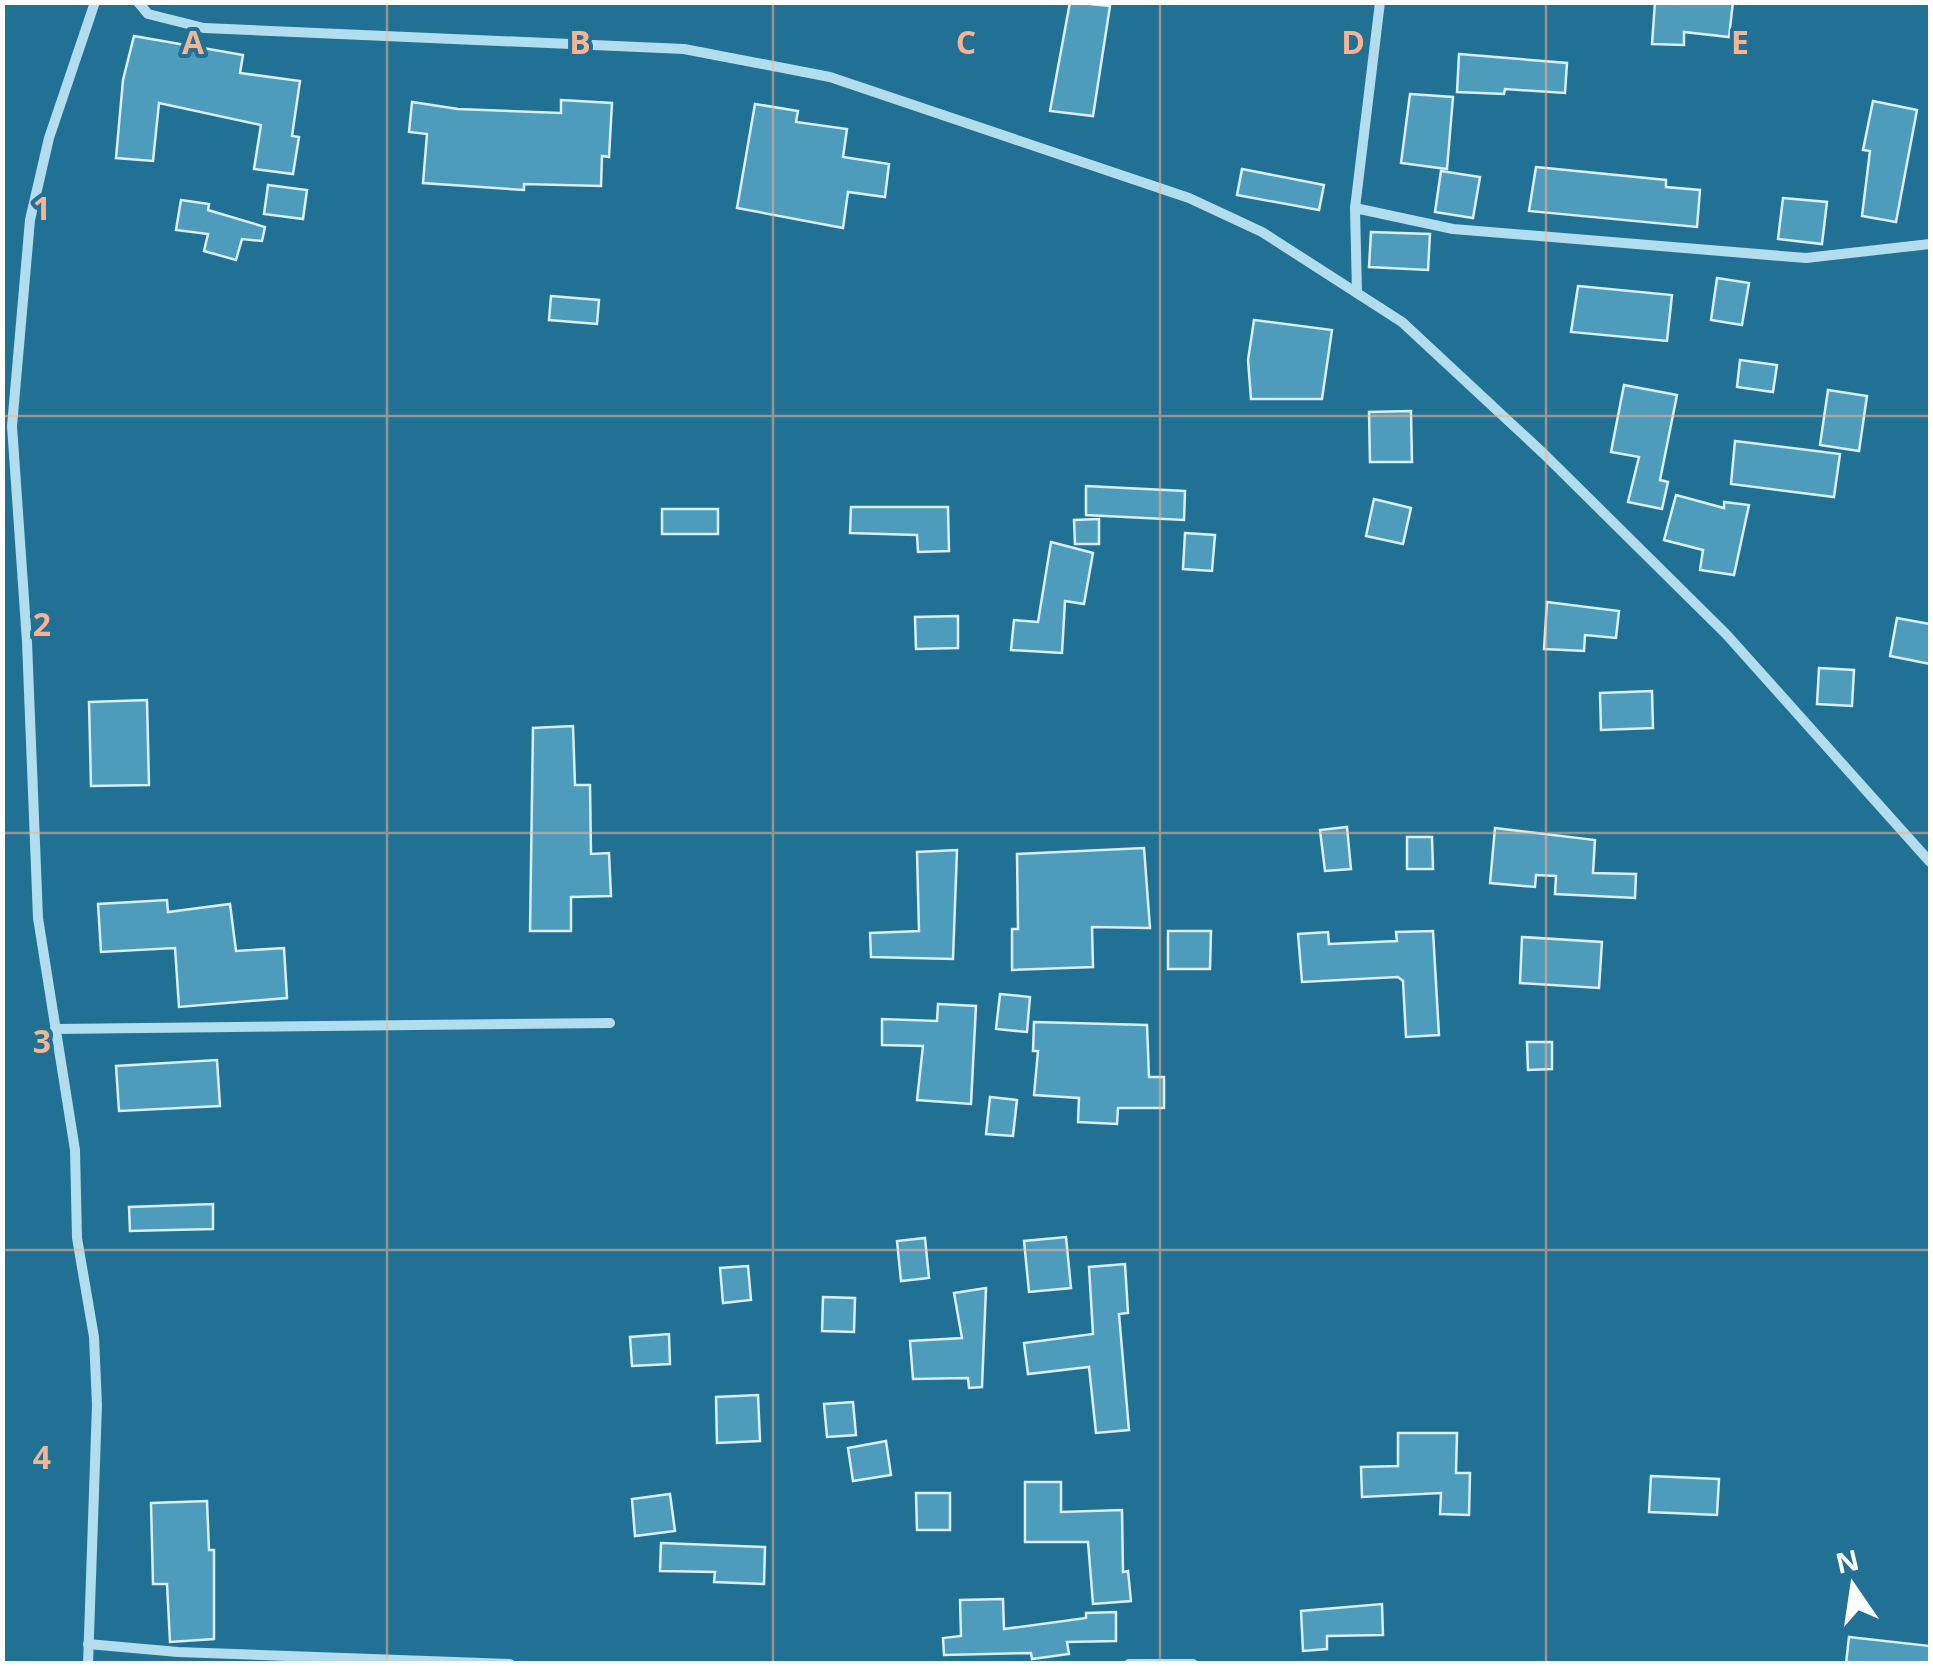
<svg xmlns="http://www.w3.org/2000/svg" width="1933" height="1666" viewBox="0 0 1933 1666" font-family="'Open Sans',sans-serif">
	<rect width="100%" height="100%" fill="#207193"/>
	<g fill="#4d9cbb" stroke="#d8f0fa" stroke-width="2.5">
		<path d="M 1070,2 L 1110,6 L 1093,116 L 1050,111 Z"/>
		<path d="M 1655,2 L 1733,2 L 1729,37 L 1684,32 L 1684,45 L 1652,44 Z"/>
		<path d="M 134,36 L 243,55 L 240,73 L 300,81 L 292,136 L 299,137 L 293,174 L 254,169 L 261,125 L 159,103 L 153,161 L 116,158 L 123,80 Z"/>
		<path d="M 1459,54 L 1567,63 L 1565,93 L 1505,89 L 1504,94 L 1457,92 Z"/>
		<path d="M 1410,94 L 1453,97 L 1447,169 L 1401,163 Z"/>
		<path d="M 561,100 L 612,103 L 609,157 L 602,156 L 601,186 L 524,184 L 524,190 L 423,183 L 427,134 L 409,132 L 412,102 L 458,109 L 561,113 Z"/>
		<path d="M 1873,101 L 1917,110 L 1896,222 L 1862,216 L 1870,151 L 1863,150 Z"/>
		<path d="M 755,104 L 798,111 L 796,122 L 847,129 L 843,157 L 889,164 L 885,197 L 848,192 L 843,228 L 737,208 Z"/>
		<path d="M 1536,167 L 1666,180 L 1666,187 L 1700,190 L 1697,227 L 1529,211 Z"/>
		<path d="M 1242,169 L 1324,185 L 1319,210 L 1237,195 Z"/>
		<path d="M 1441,171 L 1480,177 L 1473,218 L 1435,212 Z"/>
		<path d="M 268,185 L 307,190 L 303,219 L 264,214 Z"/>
		<path d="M 1783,198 L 1827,202 L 1822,244 L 1778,239 Z"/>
		<path d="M 181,200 L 209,204 L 208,210 L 265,227 L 262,241 L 242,239 L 236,260 L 204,251 L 208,234 L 176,230 Z"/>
		<path d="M 1371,232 L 1430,234 L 1428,270 L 1369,267 Z"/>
		<path d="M 1717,278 L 1749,283 L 1742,325 L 1711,320 Z"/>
		<path d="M 1578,286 L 1672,295 L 1667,341 L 1571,332 Z"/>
		<path d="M 551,296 L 599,300 L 597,324 L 549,320 Z"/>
		<path d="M 1254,320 L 1332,330 L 1322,399 L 1251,399 L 1248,360 Z"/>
		<path d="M 1740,360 L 1777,365 L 1773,392 L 1737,387 Z"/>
		<path d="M 1624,385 L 1677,395 L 1660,480 L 1668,482 L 1662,509 L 1628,502 L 1639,457 L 1611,452 Z"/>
		<path d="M 1828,390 L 1867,396 L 1859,451 L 1820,445 Z"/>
		<path d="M 1411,411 L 1412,462 L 1370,462 L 1369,412 Z"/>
		<path d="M 1735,441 L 1840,454 L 1834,497 L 1731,484 Z"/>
		<path d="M 1086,486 L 1185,491 L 1184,520 L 1086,515 Z"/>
		<path d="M 1676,495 L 1724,508 L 1724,502 L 1749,505 L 1734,575 L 1700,570 L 1703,550 L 1664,540 Z"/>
		<path d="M 1374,499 L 1411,508 L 1403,544 L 1366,536 Z"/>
		<path d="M 851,507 L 948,507 L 949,551 L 918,552 L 917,535 L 850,533 Z"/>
		<rect x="662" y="509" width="56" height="25"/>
		<path d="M 1099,519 L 1099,544 L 1075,544 L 1074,520 Z"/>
		<path d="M 1185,533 L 1215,535 L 1212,571 L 1183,569 Z"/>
		<path d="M 1051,542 L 1093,553 L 1084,604 L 1065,601 L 1062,653 L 1011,650 L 1014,620 L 1038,622 Z"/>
		<path d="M 1547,602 L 1619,611 L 1616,638 L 1585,635 L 1584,651 L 1544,649 Z"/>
		<path d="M 958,616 L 958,648 L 916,649 L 915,617 Z"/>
		<path d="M 1897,618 L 1930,624 L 1930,664 L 1890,656 Z"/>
		<path d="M 1819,668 L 1854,670 L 1852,706 L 1817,704 Z"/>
		<path d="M 1652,691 L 1653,728 L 1601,730 L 1600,693 Z"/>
		<path d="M 147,700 L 149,785 L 91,786 L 89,702 Z"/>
		<path d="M 573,726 L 575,785 L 590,785 L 591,854 L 609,853 L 611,896 L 571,897 L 571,931 L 530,931 L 533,728 Z"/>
		<path d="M 1347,827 L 1351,869 L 1325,871 L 1320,830 Z"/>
		<path d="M 1495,828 L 1595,840 L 1593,873 L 1636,874 L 1635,898 L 1555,894 L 1556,876 L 1536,875 L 1535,887 L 1490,883 Z"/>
		<path d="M 1407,837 L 1432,837 L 1433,869 L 1407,869 Z"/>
		<path d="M 1144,848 L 1150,928 L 1092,927 L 1093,967 L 1012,970 L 1012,929 L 1018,929 L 1017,854 Z"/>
		<path d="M 957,850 L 953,959 L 871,957 L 870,933 L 919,931 L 917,852 Z"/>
		<path d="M 167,900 L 168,912 L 230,904 L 236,951 L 284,948 L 287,998 L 179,1007 L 175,948 L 101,952 L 98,904 Z"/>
		<path d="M 1168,931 L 1211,931 L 1210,969 L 1168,969 Z"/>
		<path d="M 1433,931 L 1439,1035 L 1406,1037 L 1403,981 L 1398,977 L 1302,982 L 1298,934 L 1328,932 L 1329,944 L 1397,941 L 1396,932 Z"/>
		<path d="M 1522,937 L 1602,942 L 1599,988 L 1520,983 Z"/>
		<path d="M 1000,994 L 1030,997 L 1027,1032 L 996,1029 Z"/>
		<path d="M 938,1004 L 976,1006 L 971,1104 L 917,1100 L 923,1046 L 882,1045 L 882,1019 L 937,1021 Z"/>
		<path d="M 1034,1022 L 1147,1025 L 1149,1077 L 1164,1077 L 1164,1108 L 1118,1108 L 1117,1124 L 1078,1122 L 1079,1098 L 1034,1095 L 1038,1051 L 1033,1051 Z"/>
		<path d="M 1527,1042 L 1552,1042 L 1552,1069 L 1528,1070 Z"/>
		<path d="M 217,1060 L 220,1106 L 119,1111 L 116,1066 Z"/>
		<path d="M 990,1097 L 1017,1100 L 1013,1136 L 986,1134 Z"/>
		<path d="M 213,1204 L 213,1229 L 130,1231 L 129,1207 Z"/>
		<path d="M 1066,1237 L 1071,1288 L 1029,1292 L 1024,1241 Z"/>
		<path d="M 925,1238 L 929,1278 L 901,1281 L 897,1241 Z"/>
		<path d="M 1125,1264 L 1128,1313 L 1119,1314 L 1129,1430 L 1096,1433 L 1089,1367 L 1028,1374 L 1024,1343 L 1093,1334 L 1089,1267 Z"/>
		<path d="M 748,1266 L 751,1300 L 723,1303 L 720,1268 Z"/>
		<path d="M 986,1288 L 982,1387 L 969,1388 L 968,1378 L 913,1379 L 910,1341 L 962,1338 L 954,1293 Z"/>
		<path d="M 823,1297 L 855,1298 L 854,1332 L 822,1331 Z"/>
		<path d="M 669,1334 L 670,1364 L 632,1366 L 630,1337 Z"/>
		<path d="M 758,1395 L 760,1441 L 717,1443 L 716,1397 Z"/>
		<path d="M 853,1402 L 856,1435 L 827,1437 L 824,1404 Z"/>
		<path d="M 1398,1433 L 1457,1433 L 1456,1473 L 1470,1473 L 1469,1515 L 1440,1514 L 1441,1493 L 1362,1497 L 1361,1467 L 1398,1466 Z"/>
		<path d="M 886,1441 L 891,1475 L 853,1481 L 848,1448 Z"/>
		<path d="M 1651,1476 L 1719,1479 L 1717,1515 L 1649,1512 Z"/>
		<path d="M 1025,1482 L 1061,1482 L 1061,1512 L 1122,1510 L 1123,1572 L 1128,1571 L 1131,1601 L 1093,1604 L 1088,1542 L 1025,1542 Z"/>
		<path d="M 916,1493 L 950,1493 L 950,1530 L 917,1530 Z"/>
		<path d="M 670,1494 L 675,1531 L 635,1536 L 632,1499 Z"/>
		<path d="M 207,1501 L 209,1550 L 214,1550 L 214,1639 L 170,1642 L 167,1584 L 153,1584 L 151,1503 Z"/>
		<path d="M 661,1543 L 765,1547 L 764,1584 L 714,1582 L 715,1572 L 660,1571 Z"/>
		<path d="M 1003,1599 L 1004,1629 L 1086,1618 L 1086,1613 L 1116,1612 L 1116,1641 L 1067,1642 L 1069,1654 L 1032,1659 L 1031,1653 L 944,1655 L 943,1638 L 961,1636 L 960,1600 Z"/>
		<path d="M 1382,1604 L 1383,1635 L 1327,1636 L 1327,1649 L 1303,1651 L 1301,1611 Z"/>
		<path d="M 1849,1637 L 1930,1646 L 1930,1664 L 1846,1664 Z"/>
	</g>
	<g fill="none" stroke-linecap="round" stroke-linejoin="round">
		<g stroke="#b2ddee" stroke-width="10">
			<path d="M 138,2 L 148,14 L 204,28 L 684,49 L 830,77 L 1189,198 L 1262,232 L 1402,322 L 1544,454 L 1726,634 L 1930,862"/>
			<path d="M 1355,208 L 1453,229 L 1806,258 L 1930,244"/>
			<path d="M 1357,293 L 1355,208 L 1380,2"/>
			<path d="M 55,1029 L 610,1023"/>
			<path d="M 88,1644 L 178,1652 L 510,1664"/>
			<path d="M 88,1664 L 97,1405 L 94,1337 L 77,1238 L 75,1150 L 38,918 L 27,642 L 12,426 L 30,220 L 49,138 L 95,2"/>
			<path d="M 1129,1664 L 1193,1664"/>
		</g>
	</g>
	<path fill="none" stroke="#f5b492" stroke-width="2.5" stroke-opacity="0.55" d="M 387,2 L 387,1664M 773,2 L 773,1664M 1160,2 L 1160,1664M 1546,2 L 1546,1664M 2,416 L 1930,416M 2,833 L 1930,833M 2,1250 L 1930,1250"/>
	<g font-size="32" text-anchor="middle" font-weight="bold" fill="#f5b492" stroke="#207193" stroke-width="8" stroke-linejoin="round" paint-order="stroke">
		<text x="193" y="54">A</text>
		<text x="580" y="54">B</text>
		<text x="966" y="54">C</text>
		<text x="1353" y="54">D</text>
		<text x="1740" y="54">E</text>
		<text x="42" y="220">1</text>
		<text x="42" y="636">2</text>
		<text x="42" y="1053">3</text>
		<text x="42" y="1469">4</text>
	</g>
	<rect width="1933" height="1666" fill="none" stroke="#ffffff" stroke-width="10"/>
	<g transform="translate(1853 1586) rotate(347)" stroke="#207193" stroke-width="8" paint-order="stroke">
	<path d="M0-8L18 38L0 25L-18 38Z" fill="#ffffff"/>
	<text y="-15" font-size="28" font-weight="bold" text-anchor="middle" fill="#ffffff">N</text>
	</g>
</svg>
